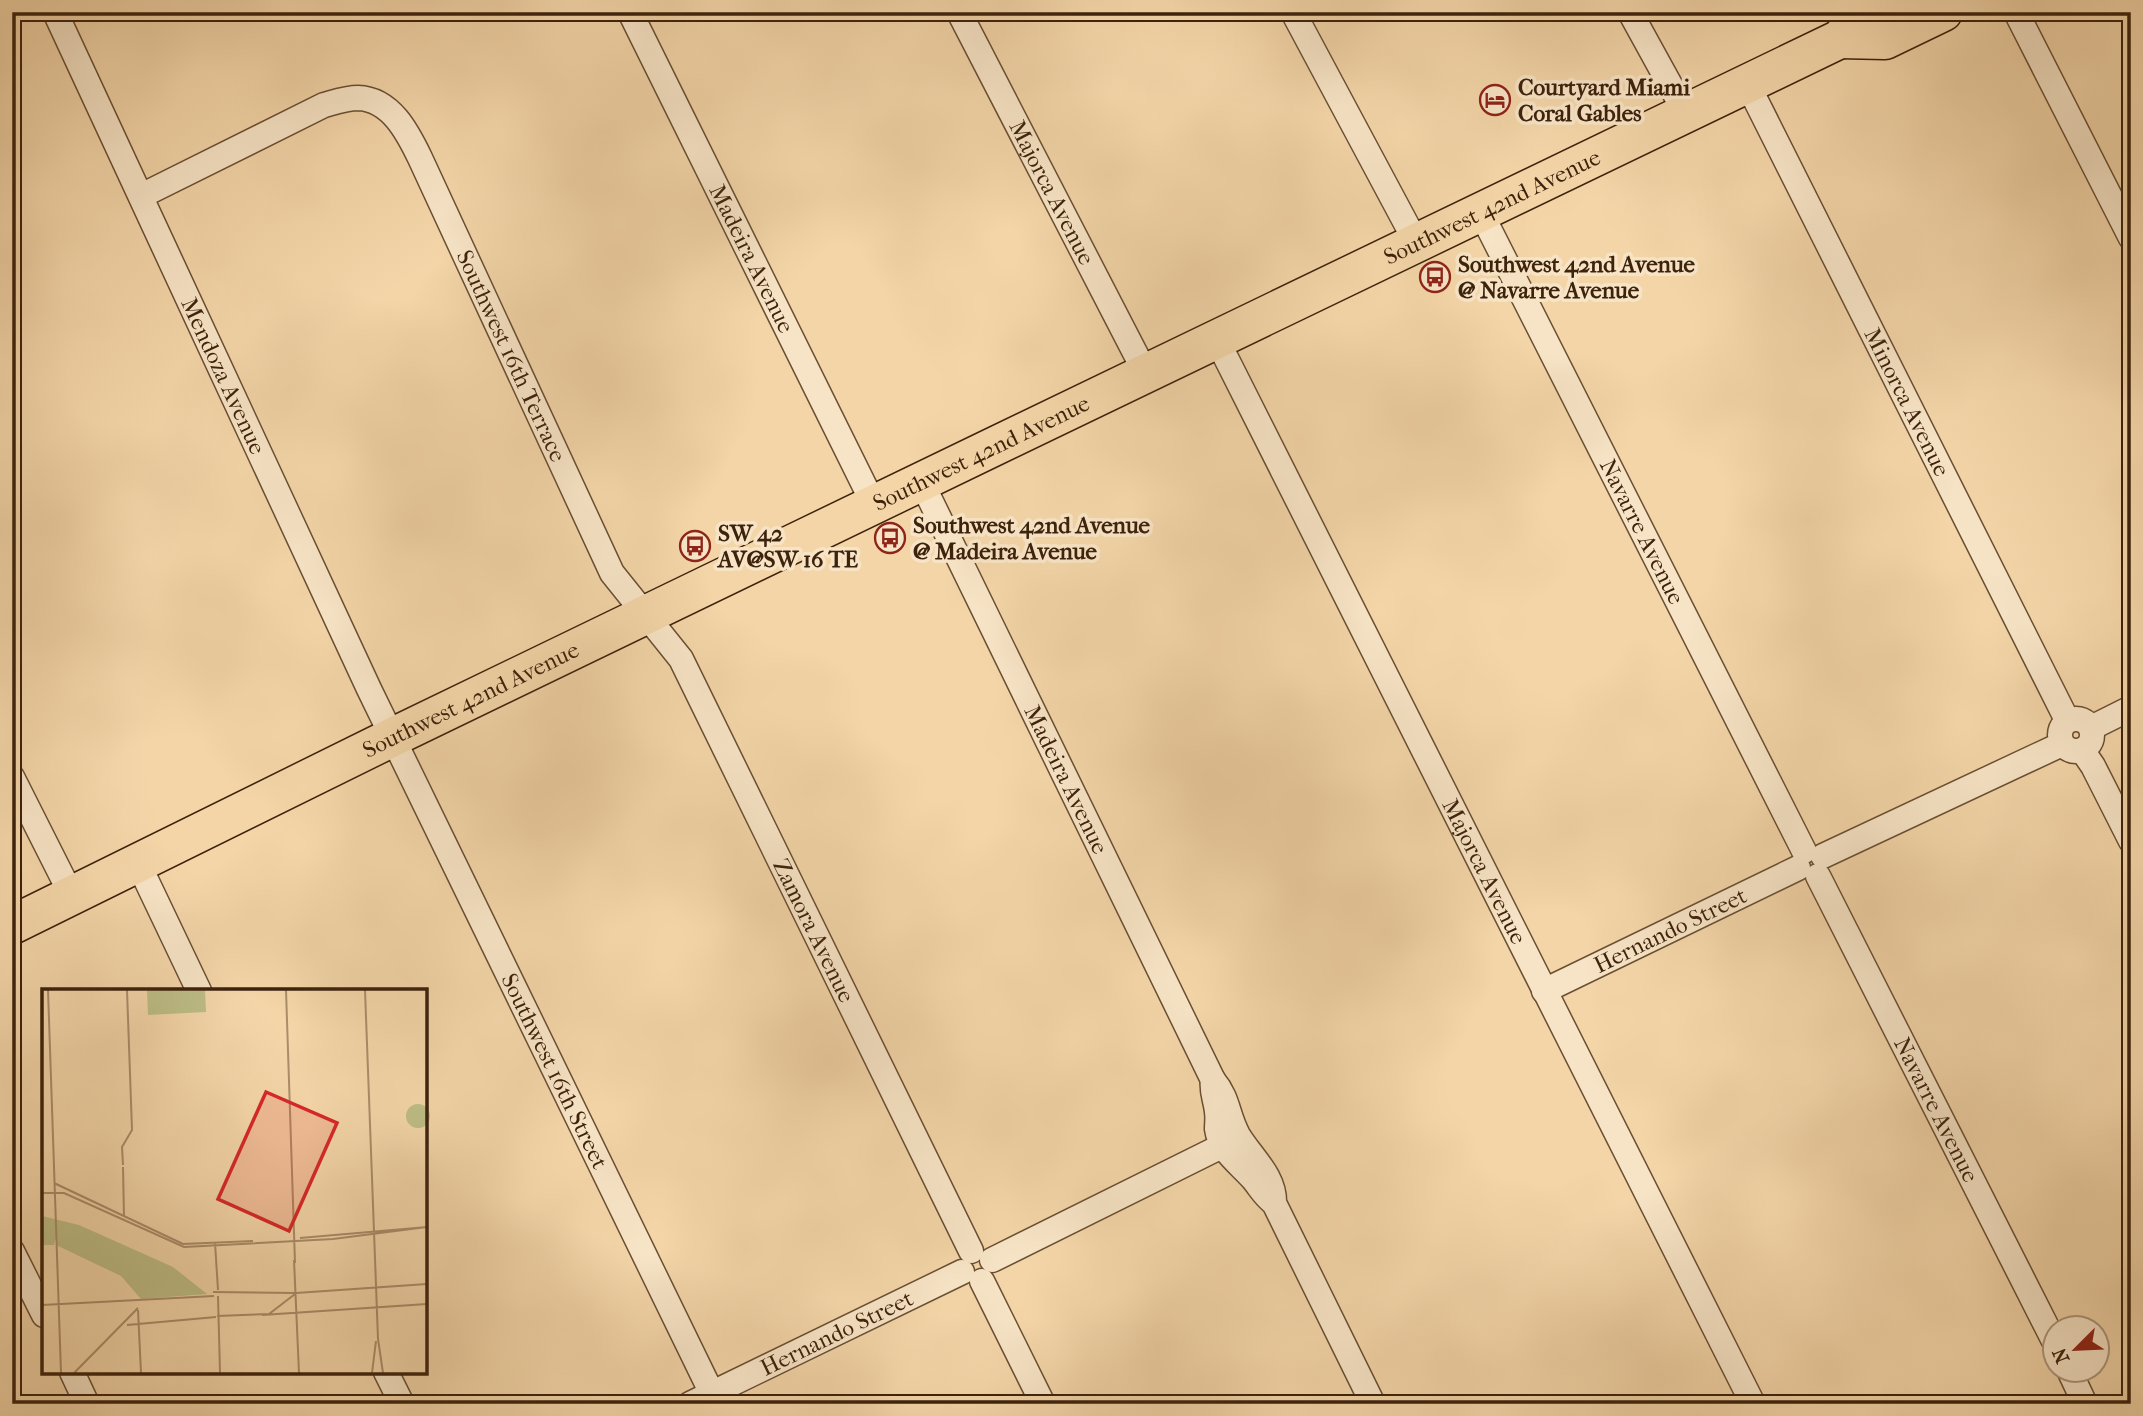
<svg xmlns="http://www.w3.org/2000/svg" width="2143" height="1416" viewBox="0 0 2143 1416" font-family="'IM FELL French Canon',serif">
	<rect width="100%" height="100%" fill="#f3d5a8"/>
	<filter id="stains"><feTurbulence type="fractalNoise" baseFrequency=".00286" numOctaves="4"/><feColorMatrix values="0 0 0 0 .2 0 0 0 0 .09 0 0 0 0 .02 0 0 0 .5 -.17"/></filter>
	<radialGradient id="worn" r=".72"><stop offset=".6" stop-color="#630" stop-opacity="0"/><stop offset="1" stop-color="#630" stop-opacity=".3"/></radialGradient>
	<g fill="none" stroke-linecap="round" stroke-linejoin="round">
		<g stroke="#6a4f33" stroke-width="27">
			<g id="street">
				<path id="s1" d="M 55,12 L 369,689 L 717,1404"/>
				<path id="s2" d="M 630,12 L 874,505"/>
				<path id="s3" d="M 959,12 L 1146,374"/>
				<path d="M 1293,12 L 1417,244"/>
				<path d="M 1630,12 L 1685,112"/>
				<path d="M 2016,12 L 2131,238"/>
				<path id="s4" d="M 1747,83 L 2067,720"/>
				<path id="s5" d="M 141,196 L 324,105 C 335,102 347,98 358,98 C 391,99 408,133 420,158 L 612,573 L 681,659 L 971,1251"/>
				<path id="s6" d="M 1481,213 L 1804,851"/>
				<path id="s7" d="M 1217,340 L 1753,1404"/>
				<path id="s8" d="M 921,481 L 1213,1080"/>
				<circle cx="2076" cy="735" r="16"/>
				<path d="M 2091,728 L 2131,708"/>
				<path d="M 2082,750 L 2093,766 L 2131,841"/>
				<path d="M 12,777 L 72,896"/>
				<path d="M 1823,856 L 2062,744"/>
				<path d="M 138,863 L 199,991"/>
				<path id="s9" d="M 1818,876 L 2056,1345"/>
				<path id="s10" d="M 1544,991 L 1798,868"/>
				<path d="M 1274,1203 C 1275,1176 1251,1157 1238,1135 C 1227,1115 1229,1099 1213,1080 C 1211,1092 1216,1100 1217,1112 C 1218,1118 1217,1124 1217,1129 C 1220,1151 1239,1163 1252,1178 C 1260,1187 1264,1196 1274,1203 L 1373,1404"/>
				<path d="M 12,1251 L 44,1315"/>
				<path d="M 992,1260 L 1236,1139"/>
				<path d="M 982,1281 L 1043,1404"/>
				<path d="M 2069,1370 L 2085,1404"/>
				<path d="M 72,1372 L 87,1404"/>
				<path d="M 386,1372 L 402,1404"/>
				<path id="s11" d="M 690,1404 L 962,1272"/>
			</g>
		</g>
		<g stroke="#3d220c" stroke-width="41">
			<g id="primary">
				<path d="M 1840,39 L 1885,40 L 1943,12"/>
				<path id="s12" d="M 12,925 L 393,737 L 989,449 L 1840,39 L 1865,12"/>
			</g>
		</g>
		<use href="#street" stroke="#f7e4c6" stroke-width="24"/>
		<use href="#primary" stroke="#f3d5a8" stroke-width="38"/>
	</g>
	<defs>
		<g id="hotel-ring" transform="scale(1.575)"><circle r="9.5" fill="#f7e4c6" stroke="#8f2418" stroke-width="1.5"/><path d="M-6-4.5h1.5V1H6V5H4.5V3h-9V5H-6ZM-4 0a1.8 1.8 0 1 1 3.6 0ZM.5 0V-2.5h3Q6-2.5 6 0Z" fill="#8f2418"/></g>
		<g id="bus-ring" transform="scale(1.575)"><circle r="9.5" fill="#f7e4c6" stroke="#8f2418" stroke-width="1.5"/><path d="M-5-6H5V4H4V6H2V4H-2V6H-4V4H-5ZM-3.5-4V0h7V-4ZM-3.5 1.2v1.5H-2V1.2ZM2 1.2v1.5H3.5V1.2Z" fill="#8f2418"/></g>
	</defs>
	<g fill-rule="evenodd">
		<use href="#hotel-ring" x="1495" y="100"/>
		<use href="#bus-ring" x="1435" y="277"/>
		<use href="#bus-ring" x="890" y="538"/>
		<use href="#bus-ring" x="695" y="546"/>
	</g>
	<g text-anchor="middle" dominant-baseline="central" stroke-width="7" stroke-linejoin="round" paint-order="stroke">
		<g font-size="23" font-weight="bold" fill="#3d220c" stroke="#f7e4c6" text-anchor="start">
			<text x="1518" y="87">Courtyard Miami<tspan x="1518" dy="26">Coral Gables</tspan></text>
			<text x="1458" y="264">Southwest 42nd Avenue<tspan x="1458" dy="26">@ Navarre Avenue</tspan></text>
			<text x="913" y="525">Southwest 42nd Avenue<tspan x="913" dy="26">@ Madeira Avenue</tspan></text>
			<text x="718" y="533">SW 42<tspan x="718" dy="26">AV@SW 16 TE</tspan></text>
		</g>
		<g font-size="23" fill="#3d220c" stroke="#f7e4c6">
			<text stroke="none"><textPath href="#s3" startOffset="203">Majorca Avenue</textPath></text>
			<text stroke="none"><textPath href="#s12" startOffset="1645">Southwest 42nd Avenue</textPath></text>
			<text stroke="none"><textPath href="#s2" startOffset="275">Madeira Avenue</textPath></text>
			<text stroke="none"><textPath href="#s5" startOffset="548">Southwest 16th Terrace</textPath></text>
			<text stroke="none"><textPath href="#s1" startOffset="401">Mendoza Avenue</textPath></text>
			<text stroke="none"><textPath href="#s4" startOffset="357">Minorca Avenue</textPath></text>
			<text stroke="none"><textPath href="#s12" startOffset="1078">Southwest 42nd Avenue</textPath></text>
			<text stroke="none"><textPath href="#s6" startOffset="357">Navarre Avenue</textPath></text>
			<text stroke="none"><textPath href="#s12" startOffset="511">Southwest 42nd Avenue</textPath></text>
			<text stroke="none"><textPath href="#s8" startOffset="332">Madeira Avenue</textPath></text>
			<text stroke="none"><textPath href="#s7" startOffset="595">Majorca Avenue</textPath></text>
			<text stroke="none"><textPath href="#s5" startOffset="1200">Zamora Avenue</textPath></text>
			<text stroke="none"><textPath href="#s10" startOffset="140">Hernando Street</textPath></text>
			<text stroke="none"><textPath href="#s1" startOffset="1171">Southwest 16th Street</textPath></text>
			<text stroke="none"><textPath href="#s9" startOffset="262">Navarre Avenue</textPath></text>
			<text stroke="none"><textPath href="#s11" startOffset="163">Hernando Street</textPath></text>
		</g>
	</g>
	<g transform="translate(42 989)">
		<rect width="385" height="385" fill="#f3d5a8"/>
		<path d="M 105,1 L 163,1 L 164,23 L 106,26 ZM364 127a12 12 0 1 1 24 0a12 12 0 1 1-24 0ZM 0,227 L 37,236 L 131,278 L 165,305 L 99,310 L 79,287 L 14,256 L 14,248 L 12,256 L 0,256 Z" fill="#bdbd86"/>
		<path fill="none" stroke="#aa8d6a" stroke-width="2" d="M 6,1 L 19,384M 244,1 L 253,274M 323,1 L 336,350 L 341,384M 81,176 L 80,158 L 90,141 L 85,1M 81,178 L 82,228M 12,194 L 141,255 L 211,252M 0,204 L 22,204 L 142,258 L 291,250 L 385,238M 258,249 L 385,238M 173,254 L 176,301M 252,271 L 257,384M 171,303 L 253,304M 254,304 L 385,295M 176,307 L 178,384M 0,316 L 172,307M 96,321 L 99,384M 220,326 L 385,315M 175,327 L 227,325 L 253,305M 85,336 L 174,328M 32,384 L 96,319M 330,384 L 334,352"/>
		<path fill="#d62828" fill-opacity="0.15" stroke="#d62828" stroke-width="3.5" d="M 224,103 L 295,134 L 247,242 L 176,210 Z"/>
		<rect width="385" height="385" fill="none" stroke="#3d220c" stroke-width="3.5"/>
	</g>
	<rect width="2143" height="1416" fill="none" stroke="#f3d5a8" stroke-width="42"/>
	<rect x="14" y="14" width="2115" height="1388" fill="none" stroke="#3d220c" stroke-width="3.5"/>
	<rect x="21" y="21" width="2101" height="1374" fill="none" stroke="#3d220c" stroke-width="2"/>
	<g transform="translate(2076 1349) rotate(246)"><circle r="33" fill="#f7e4c6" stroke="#ad967c" stroke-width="2"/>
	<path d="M0-5L12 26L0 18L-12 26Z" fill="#8f2418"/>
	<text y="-10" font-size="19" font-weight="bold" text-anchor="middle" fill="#3d220c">N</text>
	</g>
	<rect width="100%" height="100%" filter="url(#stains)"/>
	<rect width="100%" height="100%" fill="url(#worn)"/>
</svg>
